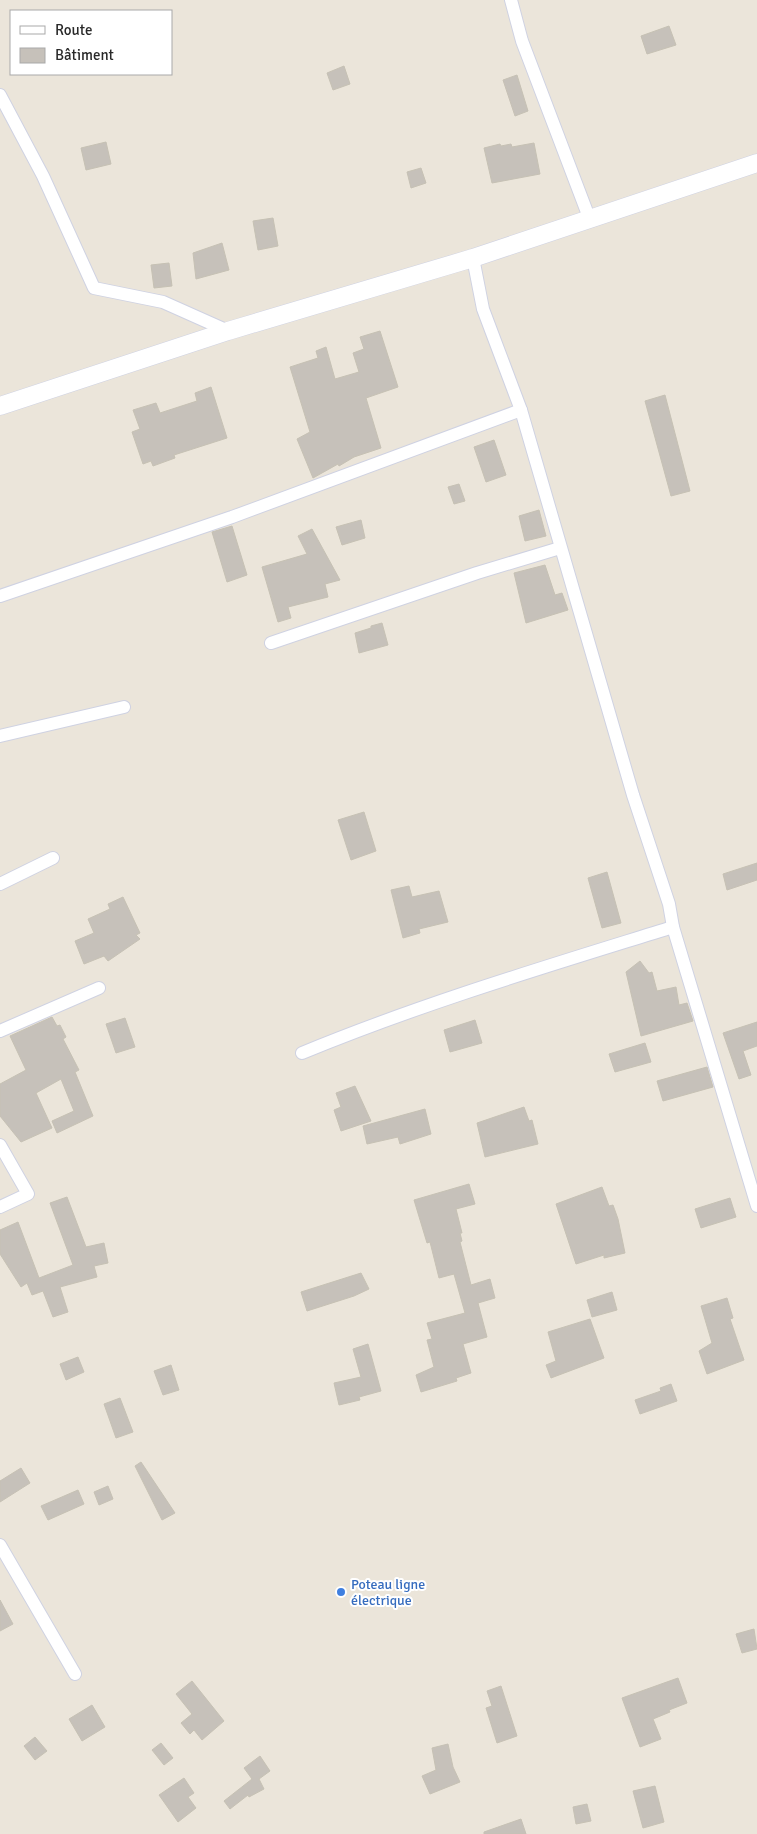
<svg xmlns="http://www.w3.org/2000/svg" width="757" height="1834" viewBox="0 0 757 1834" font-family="Signika,sans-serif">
	<rect width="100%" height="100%" fill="#ebe5da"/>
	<g fill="#c6c1ba" stroke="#c6c1b4">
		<path d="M 669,26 L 676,45 L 647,54 L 641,36 Z"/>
		<path d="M 344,66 L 350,84 L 333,90 L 327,73 Z"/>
		<path d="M 517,75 L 528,111 L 515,116 L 503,80 Z"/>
		<path d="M 106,142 L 111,164 L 86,170 L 81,148 Z"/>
		<path d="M 534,143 L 540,174 L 492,183 L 484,148 L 500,144 L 501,146 L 511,144 L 512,147 Z"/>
		<path d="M 421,168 L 426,183 L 411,188 L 407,172 Z"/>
		<path d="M 273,218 L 278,246 L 258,250 L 253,221 Z"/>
		<path d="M 222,243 L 229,270 L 196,279 L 193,253 Z"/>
		<path d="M 169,263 L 172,286 L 154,288 L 151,265 Z"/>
		<path d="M 380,331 L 398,387 L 366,398 L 381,448 L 354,457 L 339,466 L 338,464 L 313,478 L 297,439 L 310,432 L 290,367 L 318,358 L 316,351 L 326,347 L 335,379 L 359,372 L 353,353 L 364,349 L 360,337 Z"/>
		<path d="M 211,387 L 227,438 L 174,455 L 175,458 L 153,466 L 151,461 L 143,464 L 132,432 L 140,429 L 133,410 L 156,403 L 160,413 L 197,401 L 195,393 Z"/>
		<path d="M 665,395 L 690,491 L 671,496 L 645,401 Z"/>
		<path d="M 494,440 L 506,475 L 486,482 L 474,447 Z"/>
		<path d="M 459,484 L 465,501 L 454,504 L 448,487 Z"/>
		<path d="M 539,510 L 546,536 L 525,541 L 519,516 Z"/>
		<path d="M 361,520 L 365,538 L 342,545 L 336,527 Z"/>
		<path d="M 232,526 L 247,575 L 227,582 L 212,532 Z"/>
		<path d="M 312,529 L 340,580 L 325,584 L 328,597 L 288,607 L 291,618 L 278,622 L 262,567 L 307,554 L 298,536 Z"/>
		<path d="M 545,565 L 555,595 L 562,593 L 568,610 L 526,623 L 514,573 Z"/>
		<path d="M 382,623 L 388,645 L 359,653 L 355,633 L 371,628 L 371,626 Z"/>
		<path d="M 364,812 L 376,851 L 351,860 L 338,820 Z"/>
		<path d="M 757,863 L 757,880 L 727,890 L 723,874 Z"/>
		<path d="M 607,872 L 621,923 L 602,928 L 588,878 Z"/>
		<path d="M 409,886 L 412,897 L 439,891 L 448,922 L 419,929 L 420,933 L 403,938 L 391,890 Z"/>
		<path d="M 123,897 L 140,933 L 136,935 L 140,939 L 108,961 L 104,956 L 84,964 L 75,941 L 94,933 L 88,919 L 110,909 L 108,904 Z"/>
		<path d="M 640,961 L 649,973 L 652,972 L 657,991 L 676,987 L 679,1005 L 687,1003 L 693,1021 L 641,1036 L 626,972 Z"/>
		<path d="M 52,1017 L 57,1026 L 60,1025 L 66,1037 L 63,1039 L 79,1070 L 75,1072 L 93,1116 L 57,1133 L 52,1121 L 74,1111 L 61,1079 L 36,1093 L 52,1128 L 21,1142 L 0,1116 L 0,1084 L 26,1070 L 10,1036 Z"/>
		<path d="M 125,1018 L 135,1047 L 116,1053 L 106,1024 Z"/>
		<path d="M 475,1020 L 482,1043 L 450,1052 L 444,1030 Z"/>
		<path d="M 757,1022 L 757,1046 L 743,1051 L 751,1075 L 739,1079 L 723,1033 Z"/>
		<path d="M 645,1043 L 651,1062 L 615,1072 L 609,1054 Z"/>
		<path d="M 707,1067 L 713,1087 L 663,1101 L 657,1081 Z"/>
		<path d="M 355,1086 L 371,1121 L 341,1131 L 334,1110 L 341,1107 L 336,1093 Z"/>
		<path d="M 524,1107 L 529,1121 L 532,1120 L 538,1144 L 485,1157 L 477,1123 Z"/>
		<path d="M 425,1109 L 431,1134 L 400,1144 L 398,1137 L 367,1144 L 363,1126 Z"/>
		<path d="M 469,1184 L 475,1204 L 456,1209 L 462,1233 L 460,1233 L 462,1241 L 460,1242 L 471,1285 L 490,1279 L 495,1298 L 478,1303 L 487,1337 L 463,1344 L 471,1373 L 456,1378 L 457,1381 L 421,1392 L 416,1375 L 434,1367 L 427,1340 L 432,1339 L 427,1323 L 465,1313 L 454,1274 L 439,1278 L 430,1242 L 427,1243 L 414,1200 Z"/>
		<path d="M 602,1187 L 609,1206 L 613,1205 L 618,1219 L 625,1253 L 604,1258 L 604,1255 L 576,1264 L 556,1204 Z"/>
		<path d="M 67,1197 L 86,1247 L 104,1243 L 108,1263 L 94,1266 L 97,1277 L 60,1287 L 68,1312 L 53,1317 L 43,1291 L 32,1295 L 27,1283 L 21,1287 L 0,1254 L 0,1230 L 18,1222 L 39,1278 L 73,1265 L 50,1203 Z"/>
		<path d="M 730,1198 L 736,1217 L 701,1228 L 695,1209 Z"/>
		<path d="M 361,1273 L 369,1289 L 354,1296 L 307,1311 L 301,1292 Z"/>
		<path d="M 612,1292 L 617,1310 L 592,1317 L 587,1300 Z"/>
		<path d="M 727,1298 L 733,1318 L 730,1319 L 744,1360 L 707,1374 L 699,1351 L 712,1343 L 701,1306 Z"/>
		<path d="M 590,1319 L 604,1358 L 551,1378 L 546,1365 L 556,1361 L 548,1332 Z"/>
		<path d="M 368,1344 L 381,1391 L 359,1397 L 360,1400 L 339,1405 L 334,1383 L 361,1377 L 353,1349 Z"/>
		<path d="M 78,1357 L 84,1372 L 66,1380 L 60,1364 Z"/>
		<path d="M 171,1365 L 179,1390 L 163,1395 L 154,1371 Z"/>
		<path d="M 671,1384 L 677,1401 L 640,1414 L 635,1400 L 661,1391 L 660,1388 Z"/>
		<path d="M 120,1398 L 133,1432 L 116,1438 L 104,1404 Z"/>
		<path d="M 141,1462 L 175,1513 L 162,1520 L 135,1466 Z"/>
		<path d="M 21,1468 L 30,1483 L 0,1502 L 0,1481 Z"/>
		<path d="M 108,1486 L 113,1499 L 99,1505 L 94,1492 Z"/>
		<path d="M 78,1490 L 84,1504 L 48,1520 L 41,1506 Z"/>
		<path d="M 0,1600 L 13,1624 L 0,1631 Z"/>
		<path d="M 754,1629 L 757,1649 L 742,1653 L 736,1634 Z"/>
		<path d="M 678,1678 L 687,1703 L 669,1710 L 670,1712 L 653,1719 L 661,1739 L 640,1747 L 622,1698 Z"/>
		<path d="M 192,1681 L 224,1721 L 202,1740 L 194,1730 L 190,1734 L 181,1723 L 192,1714 L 176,1694 Z"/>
		<path d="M 501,1686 L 517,1736 L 497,1743 L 486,1708 L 492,1706 L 487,1691 Z"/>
		<path d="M 92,1705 L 105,1727 L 82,1741 L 69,1719 Z"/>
		<path d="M 35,1737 L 47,1751 L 35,1760 L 24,1746 Z"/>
		<path d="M 161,1743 L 173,1758 L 164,1765 L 152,1750 Z"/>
		<path d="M 448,1744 L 453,1767 L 460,1782 L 430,1794 L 422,1776 L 436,1770 L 432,1748 Z"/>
		<path d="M 260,1756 L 270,1771 L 259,1779 L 264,1789 L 249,1797 L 248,1795 L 230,1809 L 224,1801 L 252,1779 L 244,1768 Z"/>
		<path d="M 184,1778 L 194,1793 L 188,1797 L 196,1808 L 178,1822 L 159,1795 Z"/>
		<path d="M 655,1786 L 664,1822 L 643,1828 L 633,1791 Z"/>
		<path d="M 587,1804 L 591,1821 L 576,1824 L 573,1807 Z"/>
		<path d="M 521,1819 L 526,1834 L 484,1834 L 484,1832 Z"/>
	</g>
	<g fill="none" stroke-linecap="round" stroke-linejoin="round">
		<g stroke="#cfd2e2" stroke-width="14">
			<g id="street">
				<path d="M 511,0 L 522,41 L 590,220"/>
				<path d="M 0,95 L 43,176 L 94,288 L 163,302 L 228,331"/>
				<path d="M 473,258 L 483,309 L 521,410 L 633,795 L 669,904 L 673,927 L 757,1206"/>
				<path d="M 0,596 L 232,517 L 521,410"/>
				<path d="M 271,643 L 477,573 L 560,548"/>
				<path d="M 0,736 L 124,707"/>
				<path d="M 0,884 L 53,858"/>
				<path d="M 0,1031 L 99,988"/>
				<path d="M 302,1053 C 423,1003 548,966 673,927"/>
				<path d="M 0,1145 L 28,1194 L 0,1207"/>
				<path d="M 0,1545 L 75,1674"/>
			</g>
		</g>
		<g stroke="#cfd2e2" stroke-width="19">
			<path id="secondary" d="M 0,406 L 228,331 L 473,258 L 757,163"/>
		</g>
		<use href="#street" stroke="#fff" stroke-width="12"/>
		<use href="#secondary" stroke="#fff" stroke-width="18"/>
	</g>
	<circle fill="#3f7fe0" stroke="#fff" stroke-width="2" cx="341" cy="1592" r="5"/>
	<g text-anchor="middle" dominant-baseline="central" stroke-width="4" stroke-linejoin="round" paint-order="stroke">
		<g font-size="14" fill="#366cbe" stroke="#fff" text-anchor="start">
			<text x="351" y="1584">Poteau ligne<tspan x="351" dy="16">électrique</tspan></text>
		</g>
	</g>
	<rect x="10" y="10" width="162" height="65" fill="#ffffff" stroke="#a9a9a9"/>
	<rect x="20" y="26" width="25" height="8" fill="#ffffff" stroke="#a9a9a9"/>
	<text x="55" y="35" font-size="15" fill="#292929">Route</text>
	<rect x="20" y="48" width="25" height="15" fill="#c6c1ba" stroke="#a9a9a9"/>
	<text x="55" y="60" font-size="15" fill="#292929">Bâtiment</text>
</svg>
